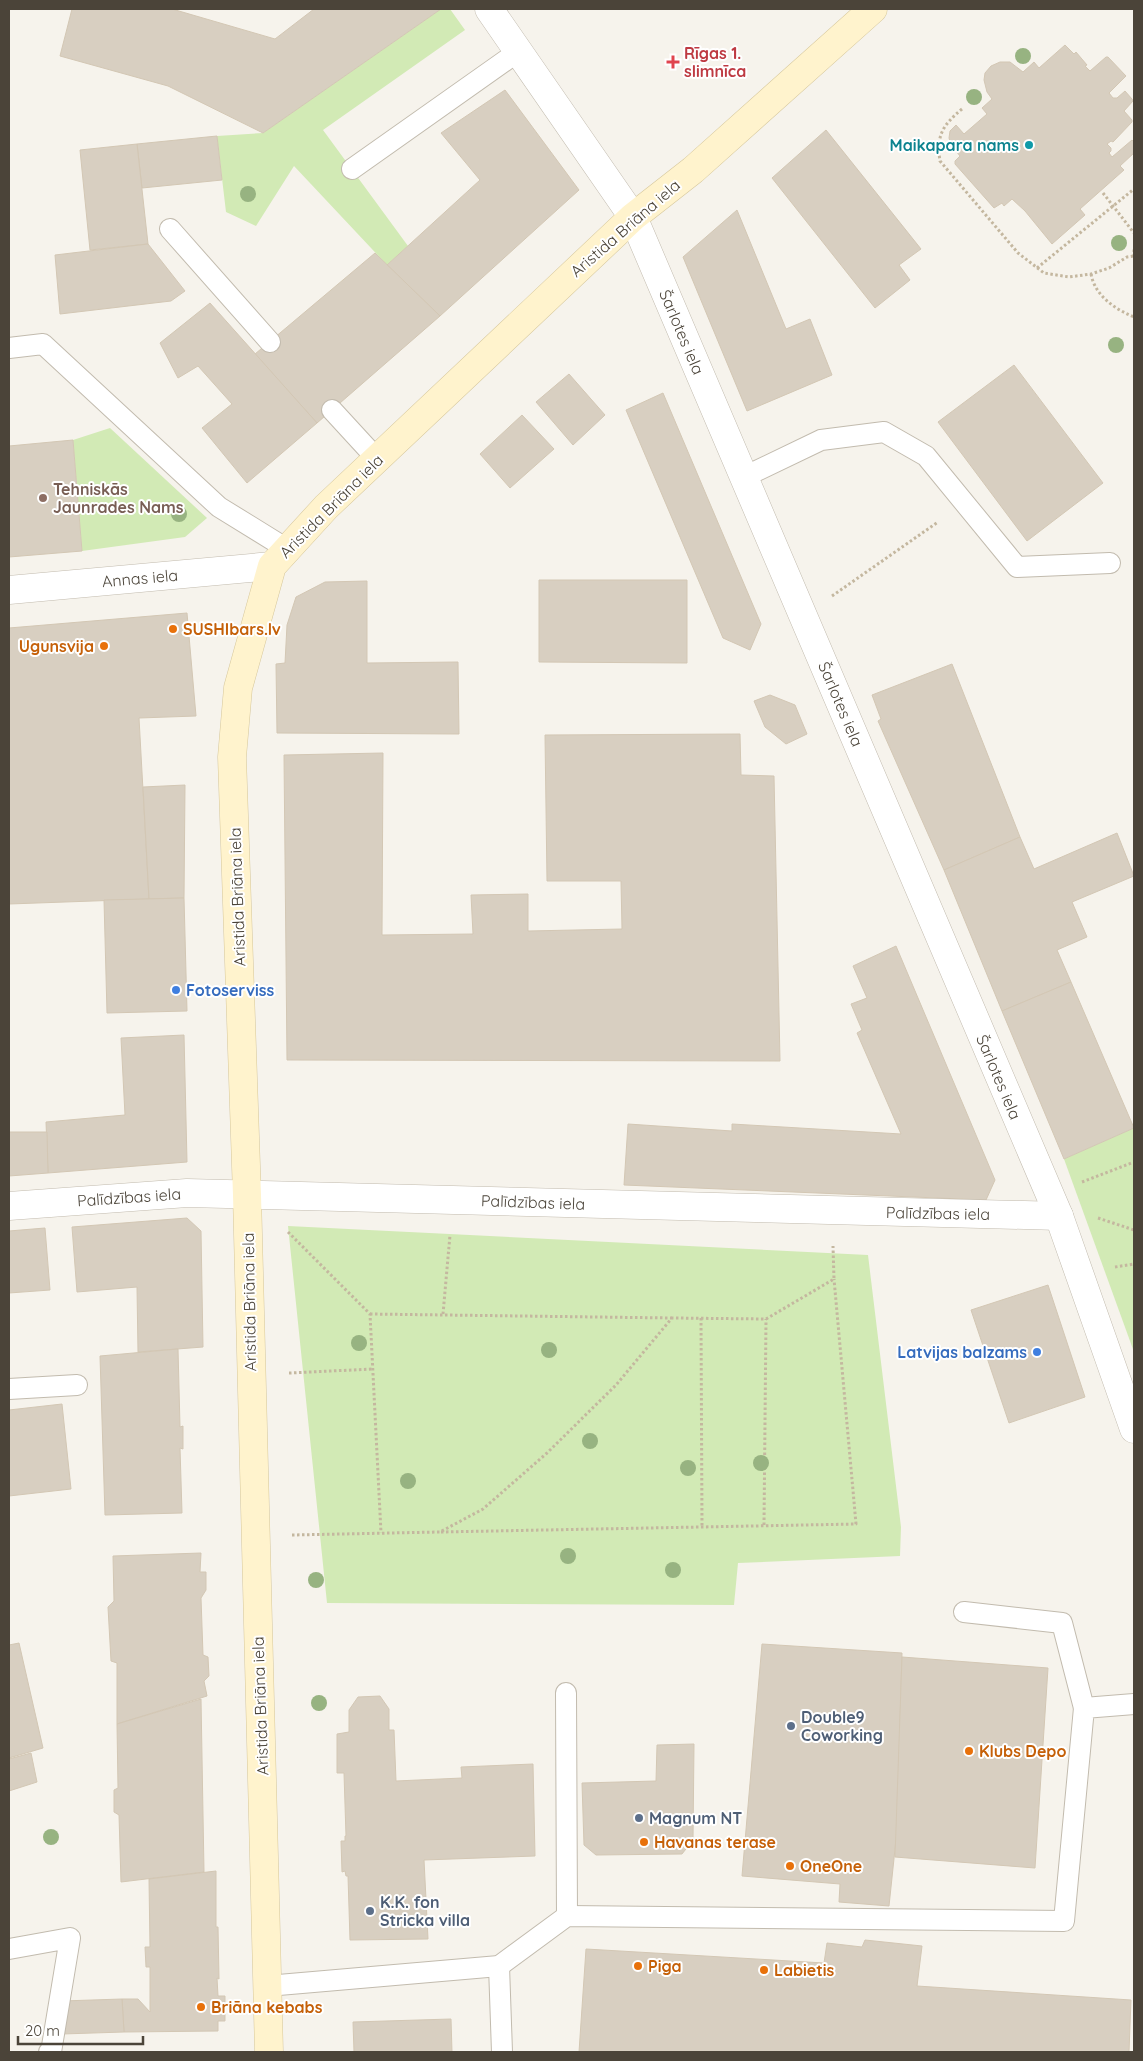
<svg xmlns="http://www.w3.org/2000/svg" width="1143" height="2061" viewBox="0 0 1143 2061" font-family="Quicksand,sans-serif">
	<rect width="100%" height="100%" fill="#f6f3ec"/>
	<g fill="#d2eab5">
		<path d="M 441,9 L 450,9 L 465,30 L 323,130 L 408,246 L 387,265 L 294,166 L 256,226 L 226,212 L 217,136 L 263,133 Z"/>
		<path d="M 110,428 L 207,518 L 185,537 L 82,551 L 73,440 Z"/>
		<path d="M 1134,1128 L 1134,1352 L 1064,1159 Z"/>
		<path d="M 288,1226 L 868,1255 L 901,1527 L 900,1556 L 738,1563 L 734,1605 L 327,1603 Z"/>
	</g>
	<g fill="#d8cfc1" stroke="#d3c7b4">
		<path d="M 72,9 L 172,9 L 275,39 L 314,9 L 441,9 L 263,133 L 168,86 L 60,56 Z"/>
		<path d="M 1065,45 L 1074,54 L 1076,52 L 1087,65 L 1085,66 L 1090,71 L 1106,57 L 1108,57 L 1126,76 L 1109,93 L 1113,98 L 1117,98 L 1125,91 L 1132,99 L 1133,101 L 1124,111 L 1132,120 L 1132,122 L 1113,142 L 1111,141 L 1107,144 L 1111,148 L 1111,151 L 1109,153 L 1112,157 L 1132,140 L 1134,142 L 1134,153 L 1120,166 L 1124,170 L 1080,209 L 1085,215 L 1052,244 L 1025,211 L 1012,199 L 1004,206 L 1002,203 L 994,208 L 955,164 L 955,161 L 960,156 L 951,145 L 949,138 L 950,131 L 956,125 L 964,134 L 987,114 L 982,108 L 992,99 L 987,92 L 984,80 L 985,73 L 991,66 L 1000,62 L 1010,62 L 1023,72 L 1034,62 L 1039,68 Z"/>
		<path d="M 505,90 L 579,190 L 440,316 L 387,265 L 480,180 L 441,133 Z"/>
		<path d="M 826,130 L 921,249 L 899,265 L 910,280 L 875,308 L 772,178 Z"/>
		<path d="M 217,136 L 222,180 L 142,188 L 137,144 Z"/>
		<path d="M 137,144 L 148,244 L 90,250 L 80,150 Z"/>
		<path d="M 737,210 L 786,329 L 810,319 L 832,375 L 747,411 L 683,257 Z"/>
		<path d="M 148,244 L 185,291 L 171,301 L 60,314 L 55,255 Z"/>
		<path d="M 375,253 L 440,316 L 317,423 L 255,354 Z"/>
		<path d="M 210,303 L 317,423 L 247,483 L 202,428 L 232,404 L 198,366 L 178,378 L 160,343 Z"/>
		<path d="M 1014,365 L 1103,483 L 1027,541 L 938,422 Z"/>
		<path d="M 569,374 L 605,415 L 573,445 L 536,402 Z"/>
		<path d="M 663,393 L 761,624 L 750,650 L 723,638 L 626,410 Z"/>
		<path d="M 522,415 L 554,449 L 510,488 L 480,454 Z"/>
		<path d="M 73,440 L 82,551 L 9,557 L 9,446 Z"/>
		<path d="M 539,580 L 687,580 L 687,663 L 539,662 Z"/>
		<path d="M 367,581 L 367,663 L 458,662 L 459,734 L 277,733 L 276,664 L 285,663 L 287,625 L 296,597 L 325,582 Z"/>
		<path d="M 187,613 L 196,716 L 139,718 L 149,899 L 9,904 L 9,628 Z"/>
		<path d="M 952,664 L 1020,837 L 944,870 L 878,721 L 881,719 L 872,695 Z"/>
		<path d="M 770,695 L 795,705 L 807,734 L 786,744 L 765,727 L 754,701 Z"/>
		<path d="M 740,734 L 741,775 L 774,776 L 780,1061 L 287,1060 L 284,755 L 383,753 L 382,935 L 473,934 L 471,895 L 528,894 L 528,931 L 622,929 L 621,881 L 547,881 L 545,735 Z"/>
		<path d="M 185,785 L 184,898 L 149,899 L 143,787 Z"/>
		<path d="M 1117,833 L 1134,876 L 1072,902 L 1087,937 L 1057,950 L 1071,982 L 1002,1011 L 944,870 L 1020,837 L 1034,869 Z"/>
		<path d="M 184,898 L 187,1011 L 107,1013 L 104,900 Z"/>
		<path d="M 896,946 L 995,1180 L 986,1200 L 624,1185 L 628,1124 L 732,1131 L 732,1124 L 901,1134 L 857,1033 L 862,1030 L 851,1004 L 867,998 L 853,966 Z"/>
		<path d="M 1071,982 L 1134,1128 L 1064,1159 L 1002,1011 Z"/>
		<path d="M 184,1035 L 187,1162 L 48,1173 L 46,1122 L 125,1115 L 121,1038 Z"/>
		<path d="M 9,1132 L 47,1132 L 48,1173 L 9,1176 Z"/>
		<path d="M 187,1218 L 201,1231 L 203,1347 L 138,1352 L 137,1287 L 77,1292 L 72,1227 Z"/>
		<path d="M 45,1228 L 50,1290 L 9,1293 L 9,1231 Z"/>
		<path d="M 1048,1285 L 1085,1397 L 1009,1423 L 971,1310 Z"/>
		<path d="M 178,1349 L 180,1427 L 183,1426 L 183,1449 L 180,1448 L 182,1513 L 105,1515 L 100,1356 Z"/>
		<path d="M 62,1404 L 71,1489 L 9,1496 L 9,1410 Z"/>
		<path d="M 201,1553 L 200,1572 L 206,1572 L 206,1590 L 201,1598 L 203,1655 L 208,1657 L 209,1676 L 204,1681 L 207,1696 L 117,1724 L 117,1663 L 111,1661 L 108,1607 L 114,1601 L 113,1556 Z"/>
		<path d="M 19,1643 L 43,1748 L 9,1758 L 9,1645 Z"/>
		<path d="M 762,1644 L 902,1653 L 897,1830 L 889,1906 L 839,1902 L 840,1884 L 742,1876 Z"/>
		<path d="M 902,1657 L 1048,1668 L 1035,1868 L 895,1857 Z"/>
		<path d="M 380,1696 L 389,1709 L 389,1730 L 394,1730 L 396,1781 L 462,1778 L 461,1767 L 533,1764 L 535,1856 L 424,1860 L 428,1939 L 350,1940 L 348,1876 L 346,1876 L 345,1871 L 342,1872 L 341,1841 L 345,1841 L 345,1836 L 346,1836 L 344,1773 L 337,1773 L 337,1734 L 349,1732 L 349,1710 L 358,1697 Z"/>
		<path d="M 201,1699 L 204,1872 L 121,1882 L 119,1815 L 114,1812 L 114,1790 L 118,1788 L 117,1724 Z"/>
		<path d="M 694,1744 L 693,1840 L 682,1854 L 596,1855 L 584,1845 L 582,1783 L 656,1781 L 657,1745 Z"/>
		<path d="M 31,1753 L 37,1782 L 9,1791 L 9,1759 Z"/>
		<path d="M 216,1871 L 216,1927 L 218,1927 L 219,1979 L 217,1978 L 218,1996 L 225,1996 L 225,2021 L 218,2021 L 218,2031 L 124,2032 L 122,1999 L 138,1999 L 150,2012 L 150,1967 L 146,1967 L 145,1947 L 150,1947 L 149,1879 Z"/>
		<path d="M 865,1940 L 922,1946 L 917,1986 L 1131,2000 L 1129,2052 L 579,2052 L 586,1949 L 824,1963 L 827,1943 L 862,1947 Z"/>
		<path d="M 122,1999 L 124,2032 L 62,2034 L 62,2001 Z"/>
		<path d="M 451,2019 L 452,2052 L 354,2052 L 353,2022 Z"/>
	</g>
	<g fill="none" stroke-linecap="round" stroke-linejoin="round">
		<g stroke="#c2bbae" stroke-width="22">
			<g id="lane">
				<path d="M 352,169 L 519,51"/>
				<path d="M 170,229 L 270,342"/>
				<path d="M 9,348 L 43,344 L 219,507 L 287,549"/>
				<path d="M 332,410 L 377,459"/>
				<path d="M 744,477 L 821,440 L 884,432 L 926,456 L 1017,567 L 1110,563"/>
				<path d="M 9,1389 L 77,1385"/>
				<path d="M 964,1612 L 1062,1623 L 1084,1708"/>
				<path d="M 566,1693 L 567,1916"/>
				<path d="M 9,1949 L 70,1938 L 51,2052 L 49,2052"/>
				<path d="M 499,1966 L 502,2052"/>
				<path d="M 267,1986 L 499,1966 L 567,1916 L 1064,1921 L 1084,1708 L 1134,1704"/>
			</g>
		</g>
		<g stroke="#c2bbae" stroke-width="29">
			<g id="street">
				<path d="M 489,9 L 633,217 L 1059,1216 L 1134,1429"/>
				<path d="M 9,590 L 272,566"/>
				<path d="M 9,1206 L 187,1193 L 1059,1216"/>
			</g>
		</g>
		<g stroke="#d6c79b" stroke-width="29">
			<path id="secondary" d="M 269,2052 L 247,1195 L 232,757 L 238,688 L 272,566 L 326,507 L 633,217 L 693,170 L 873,9"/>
		</g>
		<g stroke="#c4b79f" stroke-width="3" stroke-dasharray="2.5 2.5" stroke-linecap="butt">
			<path d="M 962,109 C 943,125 936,135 940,161 L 1018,253 L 1044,273 L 1069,277 L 1091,274 L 1109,268 L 1127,257 L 1134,256"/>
			<path d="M 1103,193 L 1134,233"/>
			<path d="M 1134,257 L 1134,247"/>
			<path d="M 1037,268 L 1134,189"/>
			<path d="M 1091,274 C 1095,296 1115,309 1134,317"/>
			<path d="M 832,596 L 938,522"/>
			<path d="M 1082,1182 L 1134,1162"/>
			<path d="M 1098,1218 L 1134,1230"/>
			<path d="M 288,1232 L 370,1314 L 381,1533"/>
			<path d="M 1115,1267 L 1134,1264"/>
			<path d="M 370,1314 L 672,1318"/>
			<path d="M 443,1314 L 450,1235"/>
			<path d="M 701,1318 L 702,1526"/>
			<path d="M 289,1373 L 373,1369"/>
			<path d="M 764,1525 L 766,1319"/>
			<path d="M 441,1532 L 856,1524 L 834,1279"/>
			<path d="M 292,1535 L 440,1532 L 483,1509 L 547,1453 L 616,1385 L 672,1318 L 766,1319 L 834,1279 L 833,1246"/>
		</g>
		<use href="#lane" stroke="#fff" stroke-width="20"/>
		<use href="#street" stroke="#fff" stroke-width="28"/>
		<use href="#secondary" stroke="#fff3cd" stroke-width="28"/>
	</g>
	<g fill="#97b381">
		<circle cx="1023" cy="56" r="8"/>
		<circle cx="974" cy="97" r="8"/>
		<circle cx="248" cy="194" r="8"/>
		<circle cx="1119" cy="243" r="8"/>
		<circle cx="1116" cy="345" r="8"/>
		<circle cx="179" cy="514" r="8"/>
		<circle cx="359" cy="1343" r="8"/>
		<circle cx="549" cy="1350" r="8"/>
		<circle cx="590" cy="1441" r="8"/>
		<circle cx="761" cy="1463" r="8"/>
		<circle cx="688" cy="1468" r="8"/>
		<circle cx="408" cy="1481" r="8"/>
		<circle cx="568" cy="1556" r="8"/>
		<circle cx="673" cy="1570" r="8"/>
		<circle cx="316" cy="1580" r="8"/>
		<circle cx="319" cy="1703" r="8"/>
		<circle cx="51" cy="1837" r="8"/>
	</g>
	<path fill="#e0444e" stroke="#fff" stroke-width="2" d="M670.5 54.5h5v5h5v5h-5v5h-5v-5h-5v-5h5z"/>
	<circle fill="#0f9aa8" stroke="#fff" stroke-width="2" cx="1029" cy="145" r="5"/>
	<circle fill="#8d6e63" stroke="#fff" stroke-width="2" cx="43" cy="498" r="5"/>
	<g fill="#e8710a" stroke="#fff" stroke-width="2">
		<circle cx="173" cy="629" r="5"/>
		<circle cx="104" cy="646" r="5"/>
		<circle cx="969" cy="1751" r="5"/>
		<circle cx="644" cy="1842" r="5"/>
		<circle cx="790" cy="1866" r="5"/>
		<circle cx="638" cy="1966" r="5"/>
		<circle cx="764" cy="1970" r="5"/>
		<circle cx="201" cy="2007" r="5"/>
	</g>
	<g fill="#3f7fe0" stroke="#fff" stroke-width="2">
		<circle cx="176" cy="990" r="5"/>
		<circle cx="1037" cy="1352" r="5"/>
	</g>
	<g fill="#5c6f8a" stroke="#fff" stroke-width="2">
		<circle cx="791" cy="1726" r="5"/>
		<circle cx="639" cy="1818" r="5"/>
		<circle cx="370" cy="1911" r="5"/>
	</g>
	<g text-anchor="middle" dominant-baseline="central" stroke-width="4" stroke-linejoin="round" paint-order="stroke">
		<g font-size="16" font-weight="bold" fill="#be3a42" stroke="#fff" text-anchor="start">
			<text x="684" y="53">Rīgas 1.<tspan x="684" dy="18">slimnīca</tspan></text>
		</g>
		<g font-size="16" font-weight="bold" fill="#0d838f" stroke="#fff" text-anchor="end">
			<text x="1019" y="145">Maikapara nams</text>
		</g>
		<g font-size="16" fill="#4b4439" stroke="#fff">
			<text transform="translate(625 228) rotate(-41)">Aristida Briāna iela</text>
			<text transform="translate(682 332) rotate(67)">Šarlotes iela</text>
			<text transform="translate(331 506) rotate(-45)">Aristida Briāna iela</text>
			<text transform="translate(140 578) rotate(-5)">Annas iela</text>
			<text transform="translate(841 704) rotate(67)">Šarlotes iela</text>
			<text transform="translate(237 897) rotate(-92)">Aristida Briāna iela</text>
			<text transform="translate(999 1077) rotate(67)">Šarlotes iela</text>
			<text transform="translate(129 1197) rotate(-4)">Palīdzības iela</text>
			<text transform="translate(533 1202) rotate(2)">Palīdzības iela</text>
			<text transform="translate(938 1213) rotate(1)">Palīdzības iela</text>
			<text transform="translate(249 1302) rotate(-91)">Aristida Briāna iela</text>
			<text transform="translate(260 1706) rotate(-92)">Aristida Briāna iela</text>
		</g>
		<g font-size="16" font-weight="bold" fill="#785e54" stroke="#fff" text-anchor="start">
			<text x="53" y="489">Tehniskās<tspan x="53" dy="18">Jaunrades Nams</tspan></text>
		</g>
		<g font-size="16" font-weight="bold" fill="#c56008" stroke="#fff" text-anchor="start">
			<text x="183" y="629">SUSHIbars.lv</text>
			<text x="94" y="646" text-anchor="end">Ugunsvija</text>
			<text x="979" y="1751">Klubs Depo</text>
			<text x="654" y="1842">Havanas terase</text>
			<text x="800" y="1866">OneOne</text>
			<text x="648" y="1966">Piga</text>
			<text x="774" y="1970">Labietis</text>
			<text x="211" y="2007">Briāna kebabs</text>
		</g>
		<g font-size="16" font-weight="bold" fill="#366cbe" stroke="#fff" text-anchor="start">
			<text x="186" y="990">Fotoserviss</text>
			<text x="1027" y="1352" text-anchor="end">Latvijas balzams</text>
		</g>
		<g font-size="16" font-weight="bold" fill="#4e5e75" stroke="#fff" text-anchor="start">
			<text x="801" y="1717">Double9<tspan x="801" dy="18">Coworking</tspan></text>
			<text x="649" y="1818">Magnum NT</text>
			<text x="380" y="1902">K.K. fon<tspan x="380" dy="18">Stricka villa</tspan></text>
		</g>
	</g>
	<rect width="1143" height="2061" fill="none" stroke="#4b4439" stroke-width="20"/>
	<path d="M18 2036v8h125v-8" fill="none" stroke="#4b4439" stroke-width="2.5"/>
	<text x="25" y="2036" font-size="15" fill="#4b4439" stroke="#ffffff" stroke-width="4" paint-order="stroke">20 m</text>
</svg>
